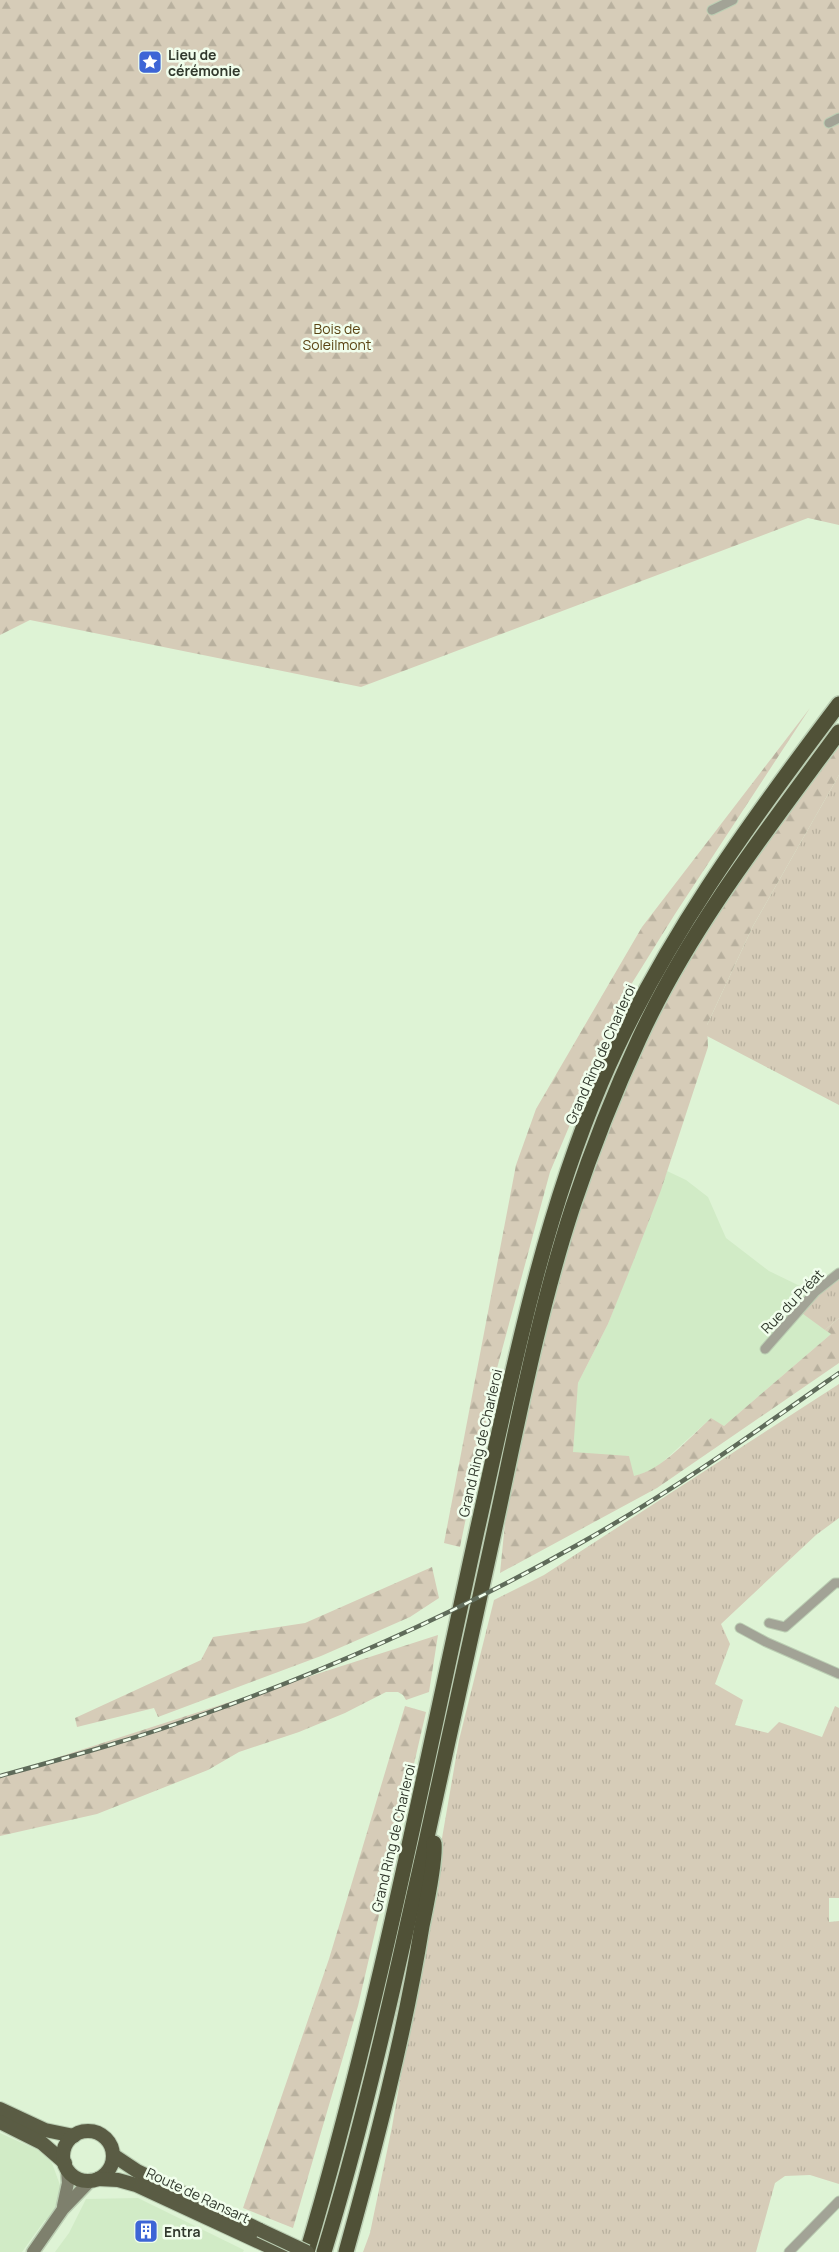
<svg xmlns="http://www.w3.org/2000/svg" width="839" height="2252" viewBox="0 0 839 2252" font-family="Manrope,sans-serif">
	<defs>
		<pattern id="grass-tufts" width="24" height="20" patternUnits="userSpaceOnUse" patternTransform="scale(1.25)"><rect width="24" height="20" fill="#d6ccb8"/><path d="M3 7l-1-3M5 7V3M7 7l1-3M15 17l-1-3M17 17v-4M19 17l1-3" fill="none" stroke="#b8b09e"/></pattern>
		<pattern id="forest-firs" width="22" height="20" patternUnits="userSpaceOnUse" patternTransform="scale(1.25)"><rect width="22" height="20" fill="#d6ccb8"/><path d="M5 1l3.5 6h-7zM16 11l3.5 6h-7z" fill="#b8b09e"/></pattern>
	</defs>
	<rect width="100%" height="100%" fill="#def3d5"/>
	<g fill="#d1ebc6">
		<path d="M 667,1171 L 686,1180 L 708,1197 L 726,1238 L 769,1271 L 802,1287 L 810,1294 L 831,1334 L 724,1426 L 710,1419 L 656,1468 L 634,1477 L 573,1452 L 574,1418 L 578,1383 L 608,1324 Z"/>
		<path d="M 0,2133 L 42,2152 L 52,2163 L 60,2185 L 62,2202 L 50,2220 L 45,2220 L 22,2252 L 0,2252 Z"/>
		<path d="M 138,2198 L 244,2250 L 243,2252 L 55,2252 L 69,2233 L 86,2199 Z"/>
	</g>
	<g fill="url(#grass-tufts)">
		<path d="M 839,775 L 839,1105 L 707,1036 L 707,1025 L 753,926 Z"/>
		<path d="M 839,1273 L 839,1318 L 825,1330 L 799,1311 Z"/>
		<path d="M 839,1384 L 839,1518 L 816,1535 L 721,1624 L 730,1644 L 715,1684 L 743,1700 L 735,1725 L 768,1733 L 779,1722 L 822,1737 L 835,1706 L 839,1708 L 839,1898 L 829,1898 L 829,1922 L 839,1921 L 839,2184 L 810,2175 L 785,2176 L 775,2183 L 756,2252 L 363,2252 L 370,2233 L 392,2127 L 459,1740 L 494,1600 L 544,1575 Z"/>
	</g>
	<g fill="url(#forest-firs)">
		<path d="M 0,0 L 839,0 L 839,525 L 808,518 L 361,687 L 30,620 L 0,635 Z"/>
		<path d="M 810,708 L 675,914 L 624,996 L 550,1172 L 496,1372 L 460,1547 L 444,1543 L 516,1165 L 536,1109 L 642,927 Z"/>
		<path d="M 839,747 L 839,775 L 753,926 L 707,1025 L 708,1047 L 661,1190 L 633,1262 L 608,1324 L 578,1383 L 573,1452 L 629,1456 L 634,1476 C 662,1470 689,1438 711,1418 L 724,1426 L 831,1334 L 825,1330 L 839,1318 L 839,1363 L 657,1488 L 500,1573 L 506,1513 L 573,1207 L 639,1050 L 728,893 Z"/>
		<path d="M 432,1567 L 439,1598 L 410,1617 L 321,1656 L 158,1717 L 154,1708 L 77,1727 L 75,1718 L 201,1660 L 213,1637 L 305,1623 Z"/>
		<path d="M 438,1635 L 429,1692 L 406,1700 L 403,1695 L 398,1692 L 386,1692 L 345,1713 L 299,1732 L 239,1752 L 208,1770 L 97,1814 L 0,1836 L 0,1776 Z"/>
		<path d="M 405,1706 L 426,1712 L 358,2006 L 293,2228 L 243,2208 L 329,1959 Z"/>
	</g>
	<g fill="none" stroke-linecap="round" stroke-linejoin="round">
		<g stroke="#bbceb3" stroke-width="11">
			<g id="minor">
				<path d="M 712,10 L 733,0"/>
				<path d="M 829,123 L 839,118"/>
				<path d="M 765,1349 L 815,1292 L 839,1273"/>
				<path d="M 769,1623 L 785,1627 L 835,1583 L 839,1583"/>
				<path d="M 740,1628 L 766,1642 L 839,1674"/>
				<path d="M 789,2252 L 839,2201"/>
			</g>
		</g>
		<g stroke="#bbceb3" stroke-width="15">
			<g id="secondary">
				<path d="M 63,2206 L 68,2183 L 67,2169"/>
				<path d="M 33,2252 L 63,2209 L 91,2180"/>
			</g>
		</g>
		<g stroke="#bbceb3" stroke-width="16">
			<g id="trunk">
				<path d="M 0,2109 L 45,2130 L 74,2136"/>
				<path d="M 0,2122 L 42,2143 L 65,2163"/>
				<circle cx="88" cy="2156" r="25"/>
				<path d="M 113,2155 L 137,2171 L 260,2230"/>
				<path d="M 98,2179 L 118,2180 L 136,2185 L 281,2252"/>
			</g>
		</g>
		<g stroke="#bbceb3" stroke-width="18">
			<g id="motorway">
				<path d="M 307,2252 C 377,2016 424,1772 477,1531 C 511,1380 540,1227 601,1083 C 660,945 749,823 839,704"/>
				<path d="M 324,2252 C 359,2138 386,2021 412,1904 C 439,1785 465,1666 491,1546 C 516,1432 537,1316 573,1206 C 592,1149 614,1093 639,1039 C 690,928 767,830 839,732"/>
				<path d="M 346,2252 C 376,2144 404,2037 422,1926 C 426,1906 436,1861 434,1843"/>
			</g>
		</g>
		<use href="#minor" stroke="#a2a396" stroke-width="9"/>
		<use href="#secondary" stroke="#7e806d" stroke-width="12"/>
		<use href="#trunk" stroke="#5a5c44" stroke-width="14"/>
		<use href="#motorway" stroke="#505137" stroke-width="15"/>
		<g stroke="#5f6b5a" stroke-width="4.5">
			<path id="rail" d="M 0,1776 C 69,1757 139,1738 207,1713 C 335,1667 460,1611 579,1544 C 670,1493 754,1433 839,1373"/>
		</g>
		<use href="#rail" stroke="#f1feec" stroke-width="2.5" stroke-dasharray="8" stroke-linecap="butt"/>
		<g stroke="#bbceb3" stroke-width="16" stroke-linecap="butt">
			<path id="trunk-bridge" d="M 260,2230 L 307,2252"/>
		</g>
		<use href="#trunk-bridge" stroke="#5a5c44" stroke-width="14"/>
	</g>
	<defs>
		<g id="sight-square" transform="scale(1.25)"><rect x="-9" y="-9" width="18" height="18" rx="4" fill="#3d65d6" stroke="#f1feec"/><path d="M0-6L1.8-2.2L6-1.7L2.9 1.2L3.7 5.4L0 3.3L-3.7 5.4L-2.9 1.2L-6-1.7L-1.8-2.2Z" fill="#fff"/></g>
		<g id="building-square" transform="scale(1.25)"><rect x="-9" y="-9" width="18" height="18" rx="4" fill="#3d65d6" stroke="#f1feec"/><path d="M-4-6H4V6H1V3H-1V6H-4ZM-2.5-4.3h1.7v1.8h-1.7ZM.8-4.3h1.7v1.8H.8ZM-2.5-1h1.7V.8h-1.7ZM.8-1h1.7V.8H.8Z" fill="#fff"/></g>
	</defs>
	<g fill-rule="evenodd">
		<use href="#sight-square" x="150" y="62"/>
		<use href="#building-square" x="146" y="2231"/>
	</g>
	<g text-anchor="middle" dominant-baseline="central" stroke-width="5" stroke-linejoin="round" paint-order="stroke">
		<g font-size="14" font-weight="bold" fill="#31392d" stroke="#f1feec" text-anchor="start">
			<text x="168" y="54">Lieu de<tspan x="168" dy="16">cérémonie</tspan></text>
			<text x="164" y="2231">Entra</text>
		</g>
		<g font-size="14" fill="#5a4413" stroke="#f1feec">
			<text x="337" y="328">Bois de<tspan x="337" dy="16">Soleilmont</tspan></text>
		</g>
		<g font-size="14" fill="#31392d" stroke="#f1feec">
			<text transform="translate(600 1054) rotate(-66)">Grand Ring de Charleroi</text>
			<text transform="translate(792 1301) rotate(-46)">Rue du Préat</text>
			<text transform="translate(480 1443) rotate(-77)">Grand Ring de Charleroi</text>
			<text transform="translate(393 1838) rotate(-77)">Grand Ring de Charleroi</text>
			<text transform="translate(198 2195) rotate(25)">Route de Ransart</text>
		</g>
	</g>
</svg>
